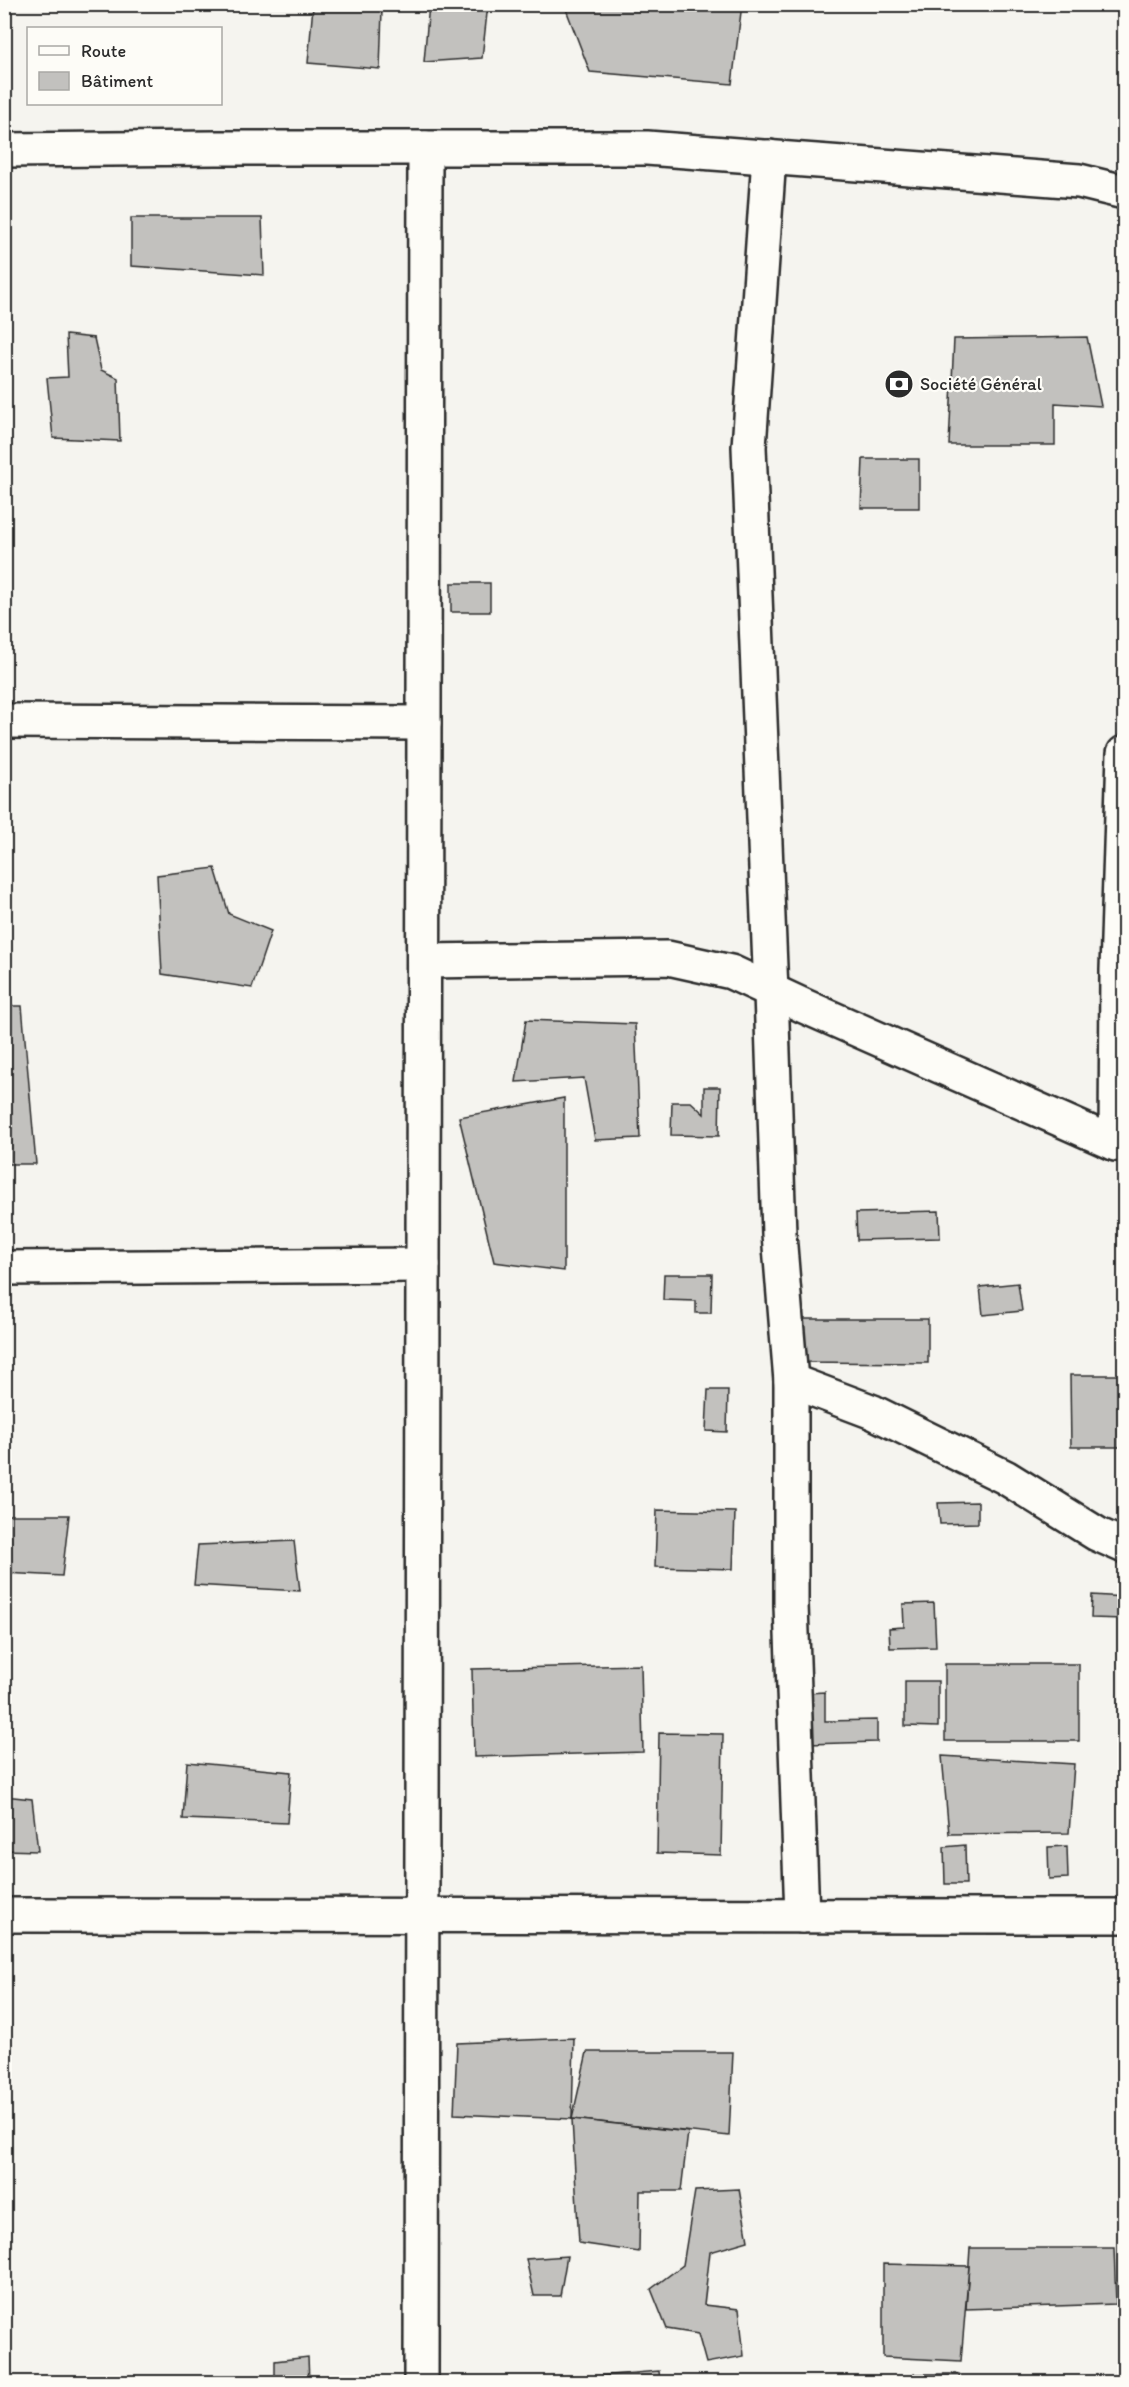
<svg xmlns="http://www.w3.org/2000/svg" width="1129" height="2387" viewBox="0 0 1129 2387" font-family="Itim,sans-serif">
	<rect width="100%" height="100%" fill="#f5f4ef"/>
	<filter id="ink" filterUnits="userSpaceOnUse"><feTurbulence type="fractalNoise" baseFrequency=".0167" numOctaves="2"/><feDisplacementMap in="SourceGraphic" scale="12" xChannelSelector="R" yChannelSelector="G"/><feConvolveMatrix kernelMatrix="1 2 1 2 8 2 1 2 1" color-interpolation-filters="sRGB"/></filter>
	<g filter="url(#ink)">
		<g fill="#c2c1be" stroke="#2b2b2b" stroke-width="1.5">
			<path d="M 429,4 L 488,4 L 482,58 L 424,62 Z"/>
			<path d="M 564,4 L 742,4 L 732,84 L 590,72 Z"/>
			<path d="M 313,6 L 382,10 L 380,69 L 308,63 Z"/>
			<path d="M 131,218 L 262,218 L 264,275 L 131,266 Z"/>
			<path d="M 66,335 L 94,338 L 101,370 L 118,378 L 120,441 L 53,438 L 47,378 L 68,377 Z"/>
			<path d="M 1087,337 L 1101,406 L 1055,403 L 1055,445 L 949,445 L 954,339 Z"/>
			<path d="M 863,459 L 919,459 L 919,508 L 861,508 Z"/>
			<rect x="451" y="583" width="39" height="29"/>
			<path d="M 215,868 L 229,914 L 271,931 L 252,988 L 162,974 L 157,875 Z"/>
			<path d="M 4,1006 L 22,1006 L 36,1164 L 4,1164 Z"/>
			<path d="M 526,1020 L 635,1024 L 640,1138 L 595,1140 L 584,1078 L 516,1082 Z"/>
			<path d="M 704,1087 L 720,1087 L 719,1136 L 671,1135 L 672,1102 L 691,1102 L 704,1114 Z"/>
			<path d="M 564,1098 L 564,1271 L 494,1262 L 459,1117 Z"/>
			<path d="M 939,1211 L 940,1238 L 857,1240 L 856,1213 Z"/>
			<path d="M 664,1274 L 712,1274 L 711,1313 L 696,1313 L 696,1301 L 663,1300 Z"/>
			<path d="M 1018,1283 L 1022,1311 L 983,1315 L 980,1287 Z"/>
			<path d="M 798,1319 L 928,1319 L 928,1363 L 798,1362 Z"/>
			<path d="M 1070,1375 L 1124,1375 L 1124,1447 L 1071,1447 Z"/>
			<path d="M 708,1390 L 728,1390 L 727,1432 L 706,1431 Z"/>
			<path d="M 978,1502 L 978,1523 L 940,1524 L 938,1503 Z"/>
			<path d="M 657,1510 L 735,1512 L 733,1569 L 655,1567 Z"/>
			<path d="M 4,1515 L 69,1515 L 62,1576 L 4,1573 Z"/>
			<path d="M 294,1541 L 300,1591 L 194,1585 L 198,1545 Z"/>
			<path d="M 1092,1595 L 1124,1597 L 1124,1619 L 1091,1618 Z"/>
			<path d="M 934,1603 L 936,1647 L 890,1648 L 889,1628 L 904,1627 L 903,1604 Z"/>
			<rect x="945" y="1664" width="134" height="77"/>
			<path d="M 641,1665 L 643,1752 L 474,1757 L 472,1669 Z"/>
			<path d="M 905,1681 L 938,1681 L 938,1727 L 905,1726 Z"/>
			<path d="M 825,1692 L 825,1721 L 877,1720 L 877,1742 L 808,1744 L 807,1693 Z"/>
			<path d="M 659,1733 L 723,1734 L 721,1855 L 657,1853 Z"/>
			<path d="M 942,1756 L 1074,1764 L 1069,1833 L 949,1834 Z"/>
			<path d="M 187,1762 L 291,1772 L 287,1823 L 183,1819 Z"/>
			<path d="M 4,1796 L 32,1799 L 38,1851 L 4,1850 Z"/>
			<path d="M 965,1845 L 966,1884 L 945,1884 L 944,1847 Z"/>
			<path d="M 1067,1846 L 1068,1878 L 1049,1879 L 1048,1847 Z"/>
			<path d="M 574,2038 L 572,2119 L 454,2114 L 457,2043 Z"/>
			<path d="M 587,2052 L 733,2052 L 729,2136 L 572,2119 Z"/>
			<path d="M 572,2119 L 688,2132 L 681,2191 L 640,2191 L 639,2252 L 579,2243 Z"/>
			<path d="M 739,2189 L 748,2241 L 710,2252 L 704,2305 L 739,2309 L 744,2356 L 706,2363 L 698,2334 L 667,2329 L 651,2289 L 683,2265 L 695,2191 Z"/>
			<path d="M 970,2248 L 1114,2248 L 1116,2304 L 966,2309 Z"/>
			<path d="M 567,2256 L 560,2296 L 534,2296 L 526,2259 Z"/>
			<path d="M 883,2264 L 969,2266 L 961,2361 L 883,2357 Z"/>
			<path d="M 308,2357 L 309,2382 L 275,2382 L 275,2361 Z"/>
			<path d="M 659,2371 L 660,2382 L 598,2382 L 598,2376 Z"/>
			<path d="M 914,2374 L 959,2374 L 960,2382 L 913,2382 Z"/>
		</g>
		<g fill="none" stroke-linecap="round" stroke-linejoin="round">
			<g stroke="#2b2b2b" stroke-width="38">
				<g id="minor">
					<path d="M 769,157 L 749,447 L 771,992 L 779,1234 L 791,1381 L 791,1605 L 802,1916"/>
					<path d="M 4,721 L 424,723"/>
					<path d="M 424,961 L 668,958 L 731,972 L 804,1006 L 1116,1144 L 1124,1145"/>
					<path d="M 1116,1144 L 1117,970 L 1124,753"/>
					<path d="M 4,1268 L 423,1265"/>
					<path d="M 791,1381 L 873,1412 L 1005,1477 L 1097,1534 L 1124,1546"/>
					<path d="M 4,1915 L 1124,1916"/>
					<path d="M 421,2382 L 425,148"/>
				</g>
			</g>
			<g stroke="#2b2b2b" stroke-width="38">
				<path id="tertiary" d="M 4,150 L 216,148 L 647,148 L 1079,181 L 1124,192"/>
			</g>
			<use href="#minor" stroke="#fdfcf7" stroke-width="33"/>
			<use href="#tertiary" stroke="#fdfcf7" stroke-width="33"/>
		</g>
	</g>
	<defs>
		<g id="bank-disc" transform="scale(1.5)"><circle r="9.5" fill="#2b2b2b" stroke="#fdfcf7"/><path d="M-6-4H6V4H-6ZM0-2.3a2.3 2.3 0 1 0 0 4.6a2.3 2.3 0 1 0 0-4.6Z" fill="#fff"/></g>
	</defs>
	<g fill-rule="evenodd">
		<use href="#bank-disc" x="899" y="384"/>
	</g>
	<g text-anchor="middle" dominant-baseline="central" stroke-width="4.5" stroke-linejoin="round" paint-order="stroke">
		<g font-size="18" fill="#2b2b2b" stroke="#fdfcf7" text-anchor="start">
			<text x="920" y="384">Société Général</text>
		</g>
	</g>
	<rect width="1129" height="2387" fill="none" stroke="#fdfcf7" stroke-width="24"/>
	<rect x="12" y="12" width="1105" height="2363" fill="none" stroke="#2b2b2b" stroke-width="2" filter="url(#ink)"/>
	<rect x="27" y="27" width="195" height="78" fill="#fdfcf7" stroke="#a9a8a5" stroke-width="1.5"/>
	<rect x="39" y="46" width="30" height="9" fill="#fdfcf7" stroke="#a9a8a5" stroke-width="1.5"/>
	<text x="81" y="57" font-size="18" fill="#2b2b2b">Route</text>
	<rect x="39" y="72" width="30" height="18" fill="#c2c1be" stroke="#a9a8a5" stroke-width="1.5"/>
	<text x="81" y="87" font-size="18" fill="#2b2b2b">Bâtiment</text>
</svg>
